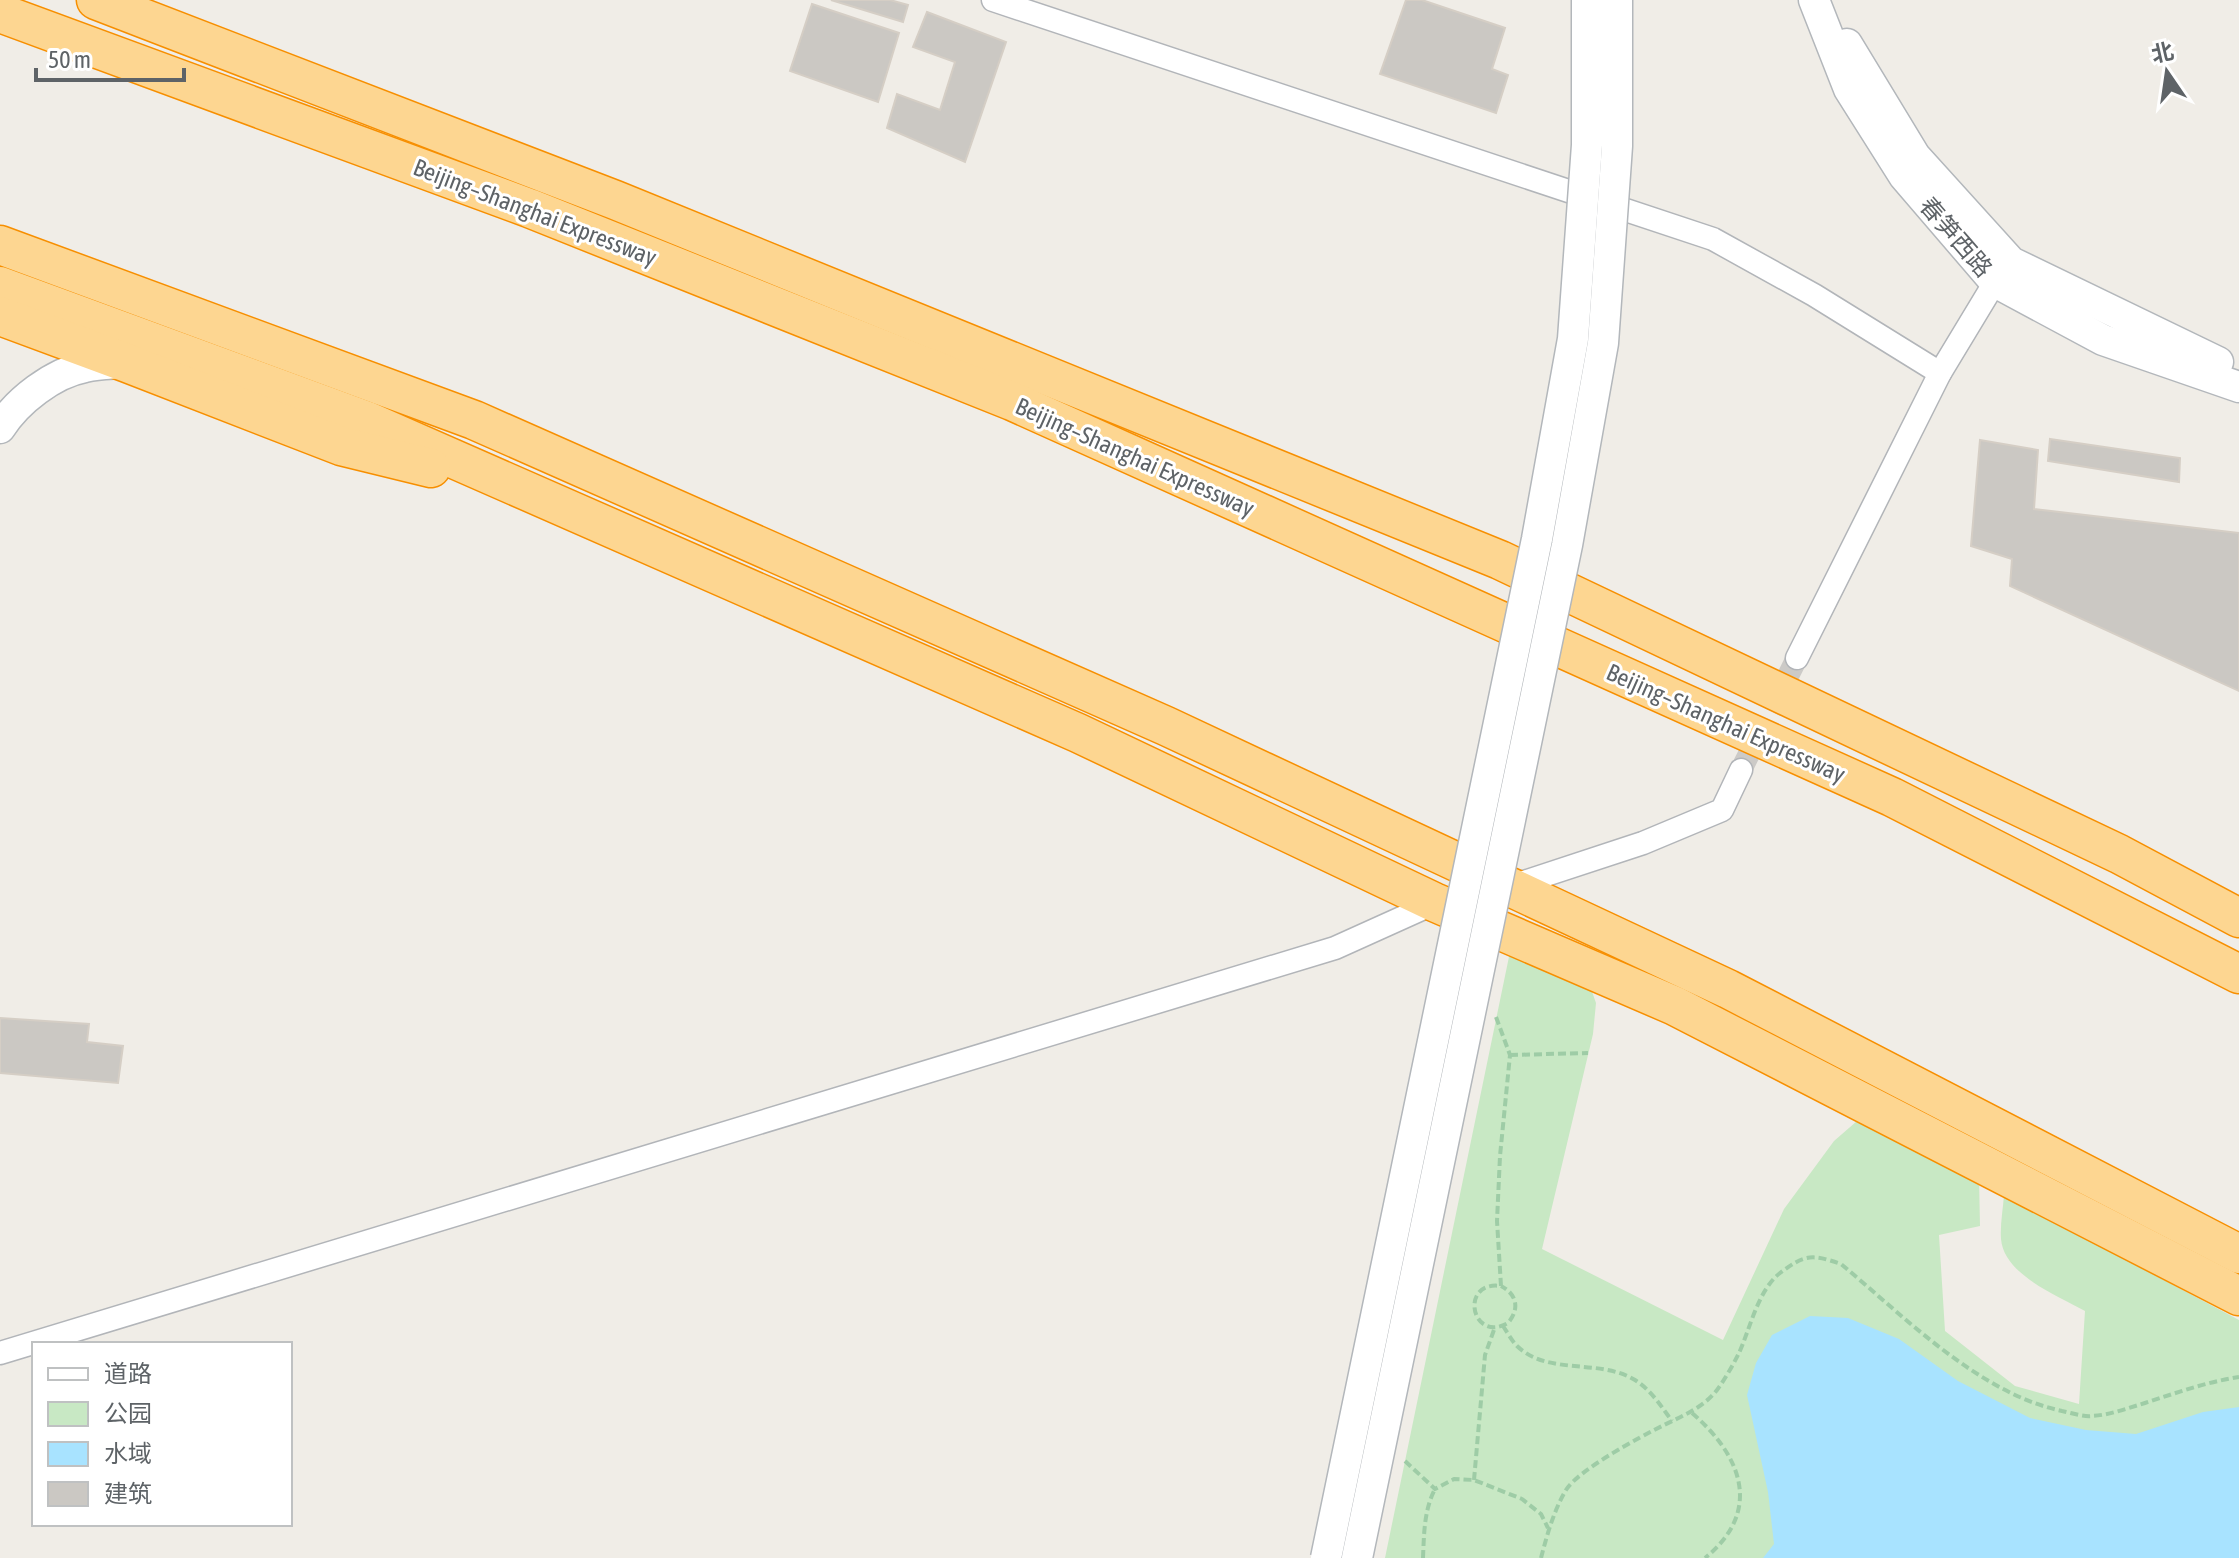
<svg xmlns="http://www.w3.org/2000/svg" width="2239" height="1558" viewBox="0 0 2239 1558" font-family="'Asap Condensed','Noto Sans SC',sans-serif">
	<rect width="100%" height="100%" fill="#f0ede7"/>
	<path fill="#c8e8c4" d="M 1511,947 L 1589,983 L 1596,1003 L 1593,1034 L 1542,1249 L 1723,1340 L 1784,1209 L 1834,1141 L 1857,1121 L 1979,1178 L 1980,1226 L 1939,1235 L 1945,1331 L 2015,1386 L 2079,1404 L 2085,1311 C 2057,1295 2004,1275 2001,1239 C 2000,1225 2003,1209 2004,1195 L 2239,1320 L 2239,1558 L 1385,1558 Z"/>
	<path fill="#a8e3ff" d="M 1810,1316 L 1848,1318 L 1899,1339 L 1958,1381 L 2030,1418 L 2086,1430 L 2136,1434 L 2203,1412 L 2239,1407 L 2239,1558 L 1763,1558 L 1774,1544 L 1768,1492 L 1747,1395 L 1756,1363 L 1772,1335 Z"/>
	<g fill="#cbc8c3" stroke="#d5cec5" stroke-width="2">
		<path d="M 831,0 L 890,0 L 908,5 L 903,22 Z"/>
		<path d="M 1406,0 L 1422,0 L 1505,28 L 1492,69 L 1508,75 L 1496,113 L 1380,74 Z"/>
		<path d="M 812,4 L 899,33 L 878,102 L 790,71 Z"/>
		<path d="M 927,12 L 1006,42 L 965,162 L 887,128 L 897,94 L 940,110 L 955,62 L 913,47 Z"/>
		<path d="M 2050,439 L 2180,458 L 2179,482 L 2048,461 Z"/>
		<path d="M 1980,440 L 2038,450 L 2034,509 L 2239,533 L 2239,691 L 2010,586 L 2012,559 L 1971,546 Z"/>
		<path d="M 0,1018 L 89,1024 L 87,1042 L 123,1046 L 118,1083 L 0,1073 Z"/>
	</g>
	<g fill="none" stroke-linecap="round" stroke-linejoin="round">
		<path stroke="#cccac7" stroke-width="22" stroke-dasharray="22 11" stroke-linecap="butt" d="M 1741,770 L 1797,658"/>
		<g stroke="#b2b5b9" stroke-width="25">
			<g id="street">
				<path d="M 993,0 L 1713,239 L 1814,295 L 1940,373"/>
				<path d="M 1797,658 L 1940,373 L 1995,282 L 2003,272"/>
				<path d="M 1509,887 L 1643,843 L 1722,810 L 1741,770"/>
				<path d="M 0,1353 L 1335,948 L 1437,902"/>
			</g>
		</g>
		<g stroke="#b3b7bb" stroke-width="33">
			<g id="secondary">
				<path d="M 1814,0 L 1849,89 L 1904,176 L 1995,282 L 2103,340 L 2239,387"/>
				<path d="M 1847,44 L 1915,156 L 2011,262 L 2218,362"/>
				<path d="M 0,428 C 17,401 53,373 85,367 C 98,364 111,364 123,363"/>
			</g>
		</g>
		<g stroke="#f78f00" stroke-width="41">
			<g id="highway">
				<path d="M 96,0 L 615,200 L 1500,560 L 2119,854 L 2239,918"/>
				<path d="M 0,13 L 529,208 L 1012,401 L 1892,797 L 2239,974"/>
				<path d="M 0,245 L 474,420 L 1166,726 L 1728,989 L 2239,1254"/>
				<path d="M 0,286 L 365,420 L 1078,733 L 1434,902 L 1675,1006 L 2239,1296"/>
				<path d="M 0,316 L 127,363 L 341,446 L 431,468"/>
			</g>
		</g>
		<g stroke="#9ecca6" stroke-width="4" stroke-dasharray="8 4" stroke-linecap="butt">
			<path d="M 1496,1017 L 1510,1055 L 1500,1156 L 1497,1221 L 1501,1286 C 1459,1280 1471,1344 1508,1323 C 1520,1309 1517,1294 1501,1286"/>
			<path d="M 1510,1055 L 1588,1053"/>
			<path d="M 1503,1326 C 1507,1332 1512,1341 1517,1346 C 1548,1376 1599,1358 1635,1380 C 1651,1390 1661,1406 1672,1421"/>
			<path d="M 1692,1413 C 1742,1456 1763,1511 1705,1558"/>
			<path d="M 1405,1461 L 1435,1489 L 1454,1479 L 1474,1480 L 1522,1499 L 1541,1514 L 1548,1528"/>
			<path d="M 1474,1480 L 1485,1355 L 1495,1327"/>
			<path d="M 1423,1558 C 1424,1534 1424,1510 1435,1489"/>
			<path d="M 1541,1558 C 1547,1535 1554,1510 1566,1490 C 1578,1470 1640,1437 1662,1426 C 1682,1416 1703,1408 1717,1390 C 1725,1379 1733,1365 1739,1353 C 1750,1329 1758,1290 1780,1273 C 1805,1254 1812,1254 1841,1264 C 1905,1317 1978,1393 2062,1411 C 2072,1413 2083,1417 2092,1416 C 2110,1415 2128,1408 2145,1403 C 2176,1393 2206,1382 2239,1377"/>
		</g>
		<use href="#street" stroke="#fff" stroke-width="22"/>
		<use href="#secondary" stroke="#fff" stroke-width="30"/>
		<use href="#highway" stroke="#fdd691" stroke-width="38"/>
		<g stroke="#b3b7bb" stroke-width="33" stroke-linecap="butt">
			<g id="secondary-bridge">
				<path d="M 1326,1558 L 1537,539 L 1573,339 L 1587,145 L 1587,0"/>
				<path d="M 1357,1558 L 1567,545 L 1603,343 L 1617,146 L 1617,0"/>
			</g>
		</g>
		<use href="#secondary-bridge" stroke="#fff" stroke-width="30"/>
	</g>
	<g text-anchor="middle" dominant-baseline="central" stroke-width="6" stroke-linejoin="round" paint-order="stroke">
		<g font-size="24" fill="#5e6367" stroke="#fff">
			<text transform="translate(535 212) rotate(21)">Beijing–Shanghai Expressway</text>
			<text transform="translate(1956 237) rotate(49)">春笋西路</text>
			<text transform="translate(1135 457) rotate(24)">Beijing–Shanghai Expressway</text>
			<text transform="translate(1726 723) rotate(24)">Beijing–Shanghai Expressway</text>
		</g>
	</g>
	<rect x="32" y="1342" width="260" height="184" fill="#ffffff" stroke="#bfc1c2" stroke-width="2"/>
	<rect x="48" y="1368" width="40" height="12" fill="#ffffff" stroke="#bfc1c2" stroke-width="2"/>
	<text x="104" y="1382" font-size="24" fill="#5e6367">道路</text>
	<rect x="48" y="1402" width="40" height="24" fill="#c8e8c4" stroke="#bfc1c2" stroke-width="2"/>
	<text x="104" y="1422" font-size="24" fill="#5e6367">公园</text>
	<rect x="48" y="1442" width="40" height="24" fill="#a8e3ff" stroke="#bfc1c2" stroke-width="2"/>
	<text x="104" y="1462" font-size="24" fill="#5e6367">水域</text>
	<rect x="48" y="1482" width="40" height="24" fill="#cbc8c3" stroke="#bfc1c2" stroke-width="2"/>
	<text x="104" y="1502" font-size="24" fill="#5e6367">建筑</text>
	<g transform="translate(2167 72) rotate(347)" stroke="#ffffff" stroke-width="6" paint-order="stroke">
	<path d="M0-6L14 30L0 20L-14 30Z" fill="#5e6367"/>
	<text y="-12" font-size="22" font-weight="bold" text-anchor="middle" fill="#5e6367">北</text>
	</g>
	<path d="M36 68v12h148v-12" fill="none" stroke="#5e6367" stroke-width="4"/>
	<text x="48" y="68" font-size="24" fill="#5e6367" stroke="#ffffff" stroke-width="6" paint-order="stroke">50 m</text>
</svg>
